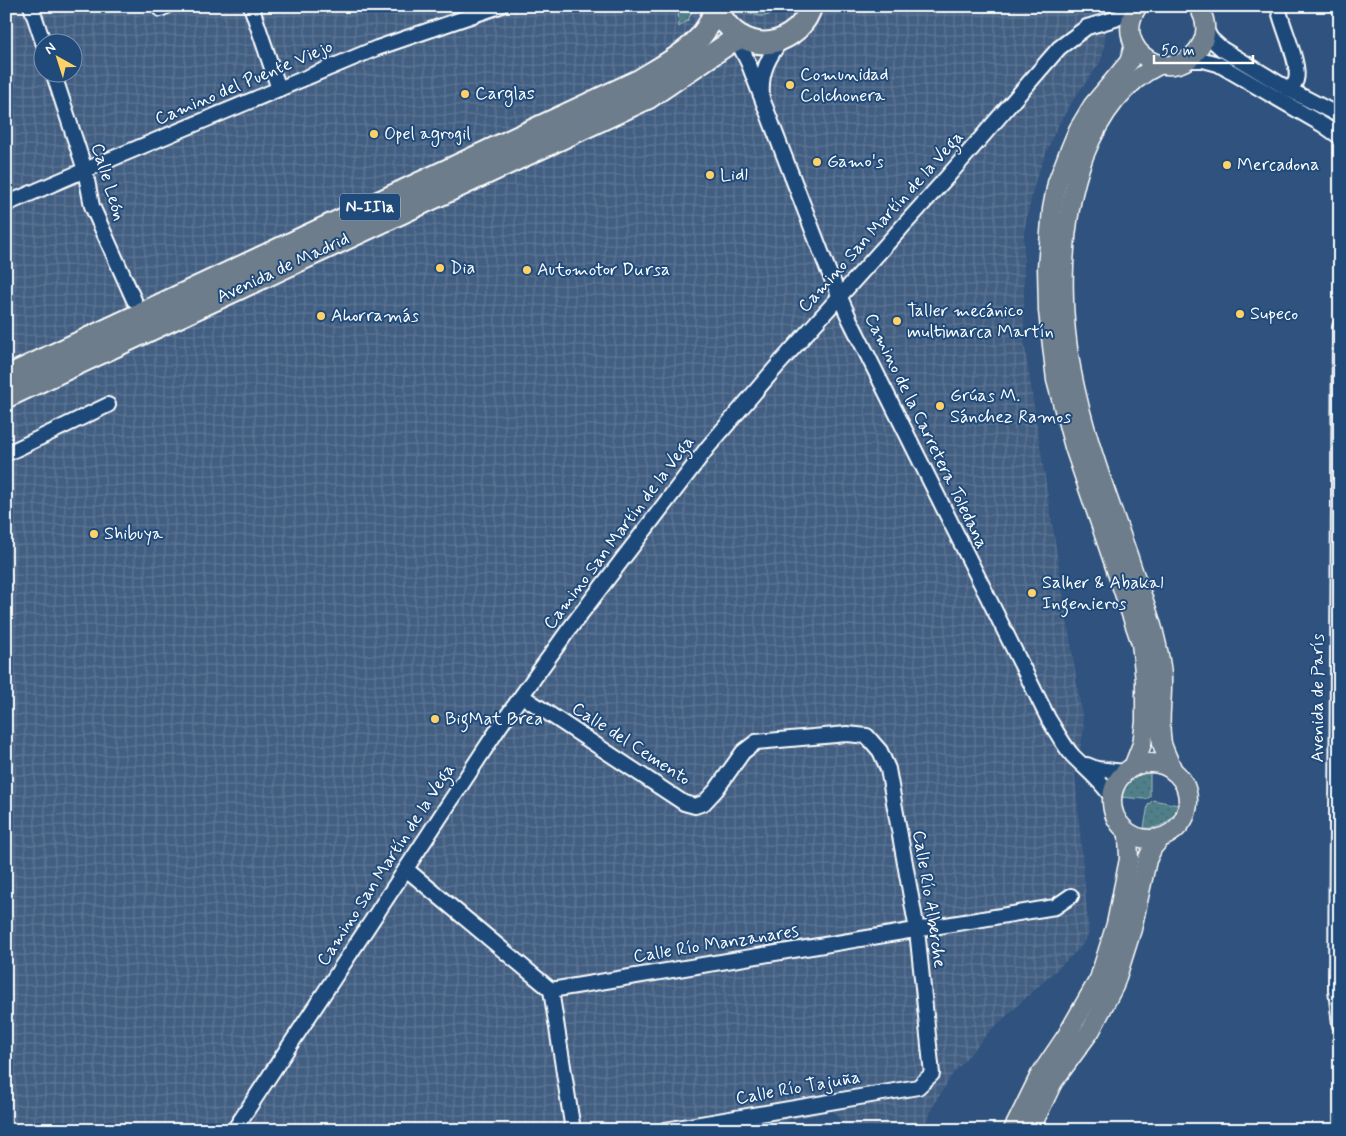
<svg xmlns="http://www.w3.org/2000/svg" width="1346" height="1136" viewBox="0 0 1346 1136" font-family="Mynerve,sans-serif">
	<defs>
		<pattern id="industrial-grid" width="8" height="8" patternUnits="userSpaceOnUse" patternTransform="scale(1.25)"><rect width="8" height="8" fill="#425e82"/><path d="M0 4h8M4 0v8" fill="none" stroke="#5e7695"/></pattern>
		<pattern id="grass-dots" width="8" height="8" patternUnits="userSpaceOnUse" patternTransform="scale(1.25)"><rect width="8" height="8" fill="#4f7f89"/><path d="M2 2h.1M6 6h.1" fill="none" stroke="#4e666a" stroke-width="1.8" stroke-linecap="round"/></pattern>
	</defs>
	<rect width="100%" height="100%" fill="#2f537e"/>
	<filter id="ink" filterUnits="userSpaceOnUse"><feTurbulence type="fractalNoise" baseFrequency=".02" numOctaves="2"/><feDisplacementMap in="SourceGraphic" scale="10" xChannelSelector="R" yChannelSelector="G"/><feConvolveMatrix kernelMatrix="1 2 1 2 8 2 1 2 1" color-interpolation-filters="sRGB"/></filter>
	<g filter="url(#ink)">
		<path fill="url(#industrial-grid)" fill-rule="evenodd" d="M 6,6 L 1110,6 L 1106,11 L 1104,48 L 1101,61 L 1073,100 L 1056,129 L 1036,178 L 1024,231 L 1024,342 L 1084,728 L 1075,775 L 1089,933 L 1080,948 L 990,1031 L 952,1075 L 932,1108 L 924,1130 L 846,1130 L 834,1111 L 739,1130 L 6,1130 ZM 42,42 L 72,42 L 72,72 L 42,72 Z"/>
		<g fill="url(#grass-dots)" stroke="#a7bfc4">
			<path d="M 678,6 L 695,6 L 688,20 L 679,27 Z"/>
			<path d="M 1150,770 L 1150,797 L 1145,799 L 1120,797 C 1123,781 1135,774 1150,770 Z"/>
			<path d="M 1153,800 L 1178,805 C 1174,820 1160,830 1144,828 L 1148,805 Z"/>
		</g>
		<path fill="#4f7f89" stroke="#a7bfc4" d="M 744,6 L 780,6 C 771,19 753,20 744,6 Z"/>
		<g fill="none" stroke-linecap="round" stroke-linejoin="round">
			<g stroke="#fff" stroke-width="18">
				<g id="minor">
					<path d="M 31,6 L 43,42"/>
					<path d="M 251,6 L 279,89"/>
					<path d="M 1278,6 C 1281,25 1301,64 1296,80 C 1295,83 1292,87 1290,90"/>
					<path d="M 160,9 L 167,6"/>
					<path d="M 1205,28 L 1211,39 L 1222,49 L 1290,90 L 1340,116"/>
					<path d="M 733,32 L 748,62 L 828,270 L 850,320 L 1049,720 C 1057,732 1063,745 1073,756 C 1087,770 1099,779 1111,796"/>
					<path d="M 1188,60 L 1203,60 L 1218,64 L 1323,125 L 1340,137"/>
					<path d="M 53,72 L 85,170 L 92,206 L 134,300"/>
					<path d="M 762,95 C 760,72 769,56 782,39"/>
					<path d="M 6,204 L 85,170 L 377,48 L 500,6"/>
					<path d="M 1340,327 L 1336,990 L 1340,1025"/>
					<path d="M 6,454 L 108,405"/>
					<path d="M 522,696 L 684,803 L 695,806 L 704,803 L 716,790 L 743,752 L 756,742 L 847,734 L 867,736 L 880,751 L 888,769 L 917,930 L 932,1074 L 918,1087 L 665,1130"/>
					<path d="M 1087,765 L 1097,769 L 1124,772"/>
					<path d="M 406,869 L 551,990 L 1055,907 L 1071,896"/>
					<path d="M 551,990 L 573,1130"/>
					<path d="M 234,1130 L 500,726 L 567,632 L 708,447 L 778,365 L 948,176 L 1059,48 L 1087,27 L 1115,19 L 1138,7"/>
				</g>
			</g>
			<g stroke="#fff" stroke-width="21">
				<g id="major">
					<path d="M 1138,6 C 1107,51 1177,92 1202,43 C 1208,31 1205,17 1198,6"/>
					<path d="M 1159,65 C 1122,83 1099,118 1084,156 C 1060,221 1059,306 1072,373 C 1084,436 1108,497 1129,558 C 1137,584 1149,611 1155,637 C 1158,650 1162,665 1162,678 C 1163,700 1158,721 1162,743 C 1164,752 1170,762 1173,771"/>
					<circle cx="1150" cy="801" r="38"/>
					<path d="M 1133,767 L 1142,744 L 1145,722 L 1145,681 L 1141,643 L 1074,447 L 1056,380 L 1048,311 L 1047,267 L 1052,209 L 1057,183 L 1068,154 L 1078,130 L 1093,105 L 1129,62 L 1134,45"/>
					<path d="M 1013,1130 L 1040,1075 L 1067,1035 L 1099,979 L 1116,924 L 1129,859 L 1128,834"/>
					<path d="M 1030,1130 L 1053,1082 L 1091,1030 L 1114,986 L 1132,929 L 1147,860 L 1153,847 L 1161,838"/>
				</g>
			</g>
			<g stroke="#fff" stroke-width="25">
				<g id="highway">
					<path d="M 716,6 C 730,41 767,56 797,29 C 803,23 809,15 811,6"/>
					<path d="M 6,377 L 640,80 C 669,62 709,44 715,6"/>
					<path d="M 6,397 L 648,98 L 729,43 L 742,37"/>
				</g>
			</g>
			<use href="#minor" stroke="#1f4a7a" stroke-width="14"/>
			<use href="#major" stroke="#6d7d8c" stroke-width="18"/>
			<use href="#highway" stroke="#6d7d8c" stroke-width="21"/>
		</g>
	</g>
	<g fill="#ffd166" stroke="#1f4a7a" stroke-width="2">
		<circle cx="790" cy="85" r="5"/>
		<circle cx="465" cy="94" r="5"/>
		<circle cx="374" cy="134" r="5"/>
		<circle cx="817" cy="162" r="5"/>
		<circle cx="1227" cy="165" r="5"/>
		<circle cx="710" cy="175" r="5"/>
		<circle cx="440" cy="268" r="5"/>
		<circle cx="527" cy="270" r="5"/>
		<circle cx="1240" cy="314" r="5"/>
		<circle cx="321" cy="316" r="5"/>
		<circle cx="897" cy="321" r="5"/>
		<circle cx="940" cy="406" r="5"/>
		<circle cx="94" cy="534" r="5"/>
		<circle cx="1032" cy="593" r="5"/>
		<circle cx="435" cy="719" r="5"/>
	</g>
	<g text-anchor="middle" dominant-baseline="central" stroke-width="4" stroke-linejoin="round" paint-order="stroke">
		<rect fill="#1f4a7a" stroke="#bcc9d7" stroke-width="1" x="340" y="193.5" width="60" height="27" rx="4"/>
		<g font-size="16" font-weight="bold" fill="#fff">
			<text x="370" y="207">N-IIIa</text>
		</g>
		<g font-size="18" fill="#fff" stroke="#1f4a7a" text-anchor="start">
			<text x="800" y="75">Comunidad<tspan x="800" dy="21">Colchonera</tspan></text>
			<text x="475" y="94">Carglas</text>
			<text x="384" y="134">Opel agrogil</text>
			<text x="827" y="162">Gamo's</text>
			<text x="1237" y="165">Mercadona</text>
			<text x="720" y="175">Lidl</text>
			<text x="450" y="268">Dia</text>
			<text x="537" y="270">Automotor Dursa</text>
			<text x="907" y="311">Taller mecánico<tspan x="907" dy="21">multimarca Martín</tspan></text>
			<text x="1250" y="314">Supeco</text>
			<text x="331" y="316">Ahorramás</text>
			<text x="950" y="396">Grúas M.<tspan x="950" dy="21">Sánchez Ramos</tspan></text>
			<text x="104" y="534">Shibuya</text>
			<text x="1042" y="583">Salher &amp; Abakal<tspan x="1042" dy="21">Ingenieros</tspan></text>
			<text x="445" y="719">BigMat Brea</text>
		</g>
		<g font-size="18" fill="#fff" stroke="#1f4a7a">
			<text transform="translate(244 83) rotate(-23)">Camino del Puente Viejo</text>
			<text transform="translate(108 182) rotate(73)">Calle León</text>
			<text transform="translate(881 222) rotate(-48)">Camino San Martín de la Vega</text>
			<text transform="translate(283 268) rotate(-25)">Avenida de Madrid</text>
			<text transform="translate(926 431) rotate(64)">Camino de la Carretera Toledana</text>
			<text transform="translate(619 533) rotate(-53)">Camino San Martín de la Vega</text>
			<text transform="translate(1318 698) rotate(-90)">Avenida de París</text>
			<text transform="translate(631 744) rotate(33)">Calle del Cemento</text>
			<text transform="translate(386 865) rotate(-57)">Camino San Martín de la Vega</text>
			<text transform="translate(929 899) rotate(81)">Calle Río Alberche</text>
			<text transform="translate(716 944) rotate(-9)">Calle Río Manzanares</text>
			<text transform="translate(798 1088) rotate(-10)">Calle Río Tajuña</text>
		</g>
	</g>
	<rect width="1346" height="1136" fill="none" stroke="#1f4a7a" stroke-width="25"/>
	<rect x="12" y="12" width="1321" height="1111" fill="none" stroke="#fff" stroke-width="2" filter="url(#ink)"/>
	<g transform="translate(58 58) rotate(321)"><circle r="24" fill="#1f4a7a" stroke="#7992af"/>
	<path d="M0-4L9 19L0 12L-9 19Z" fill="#ffd166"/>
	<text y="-8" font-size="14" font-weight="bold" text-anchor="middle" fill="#ffffff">N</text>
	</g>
	<path d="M1154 55v8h99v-8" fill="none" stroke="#ffffff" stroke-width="2.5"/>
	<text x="1161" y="55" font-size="15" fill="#ffffff" stroke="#1f4a7a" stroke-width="4" paint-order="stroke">50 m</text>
</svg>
